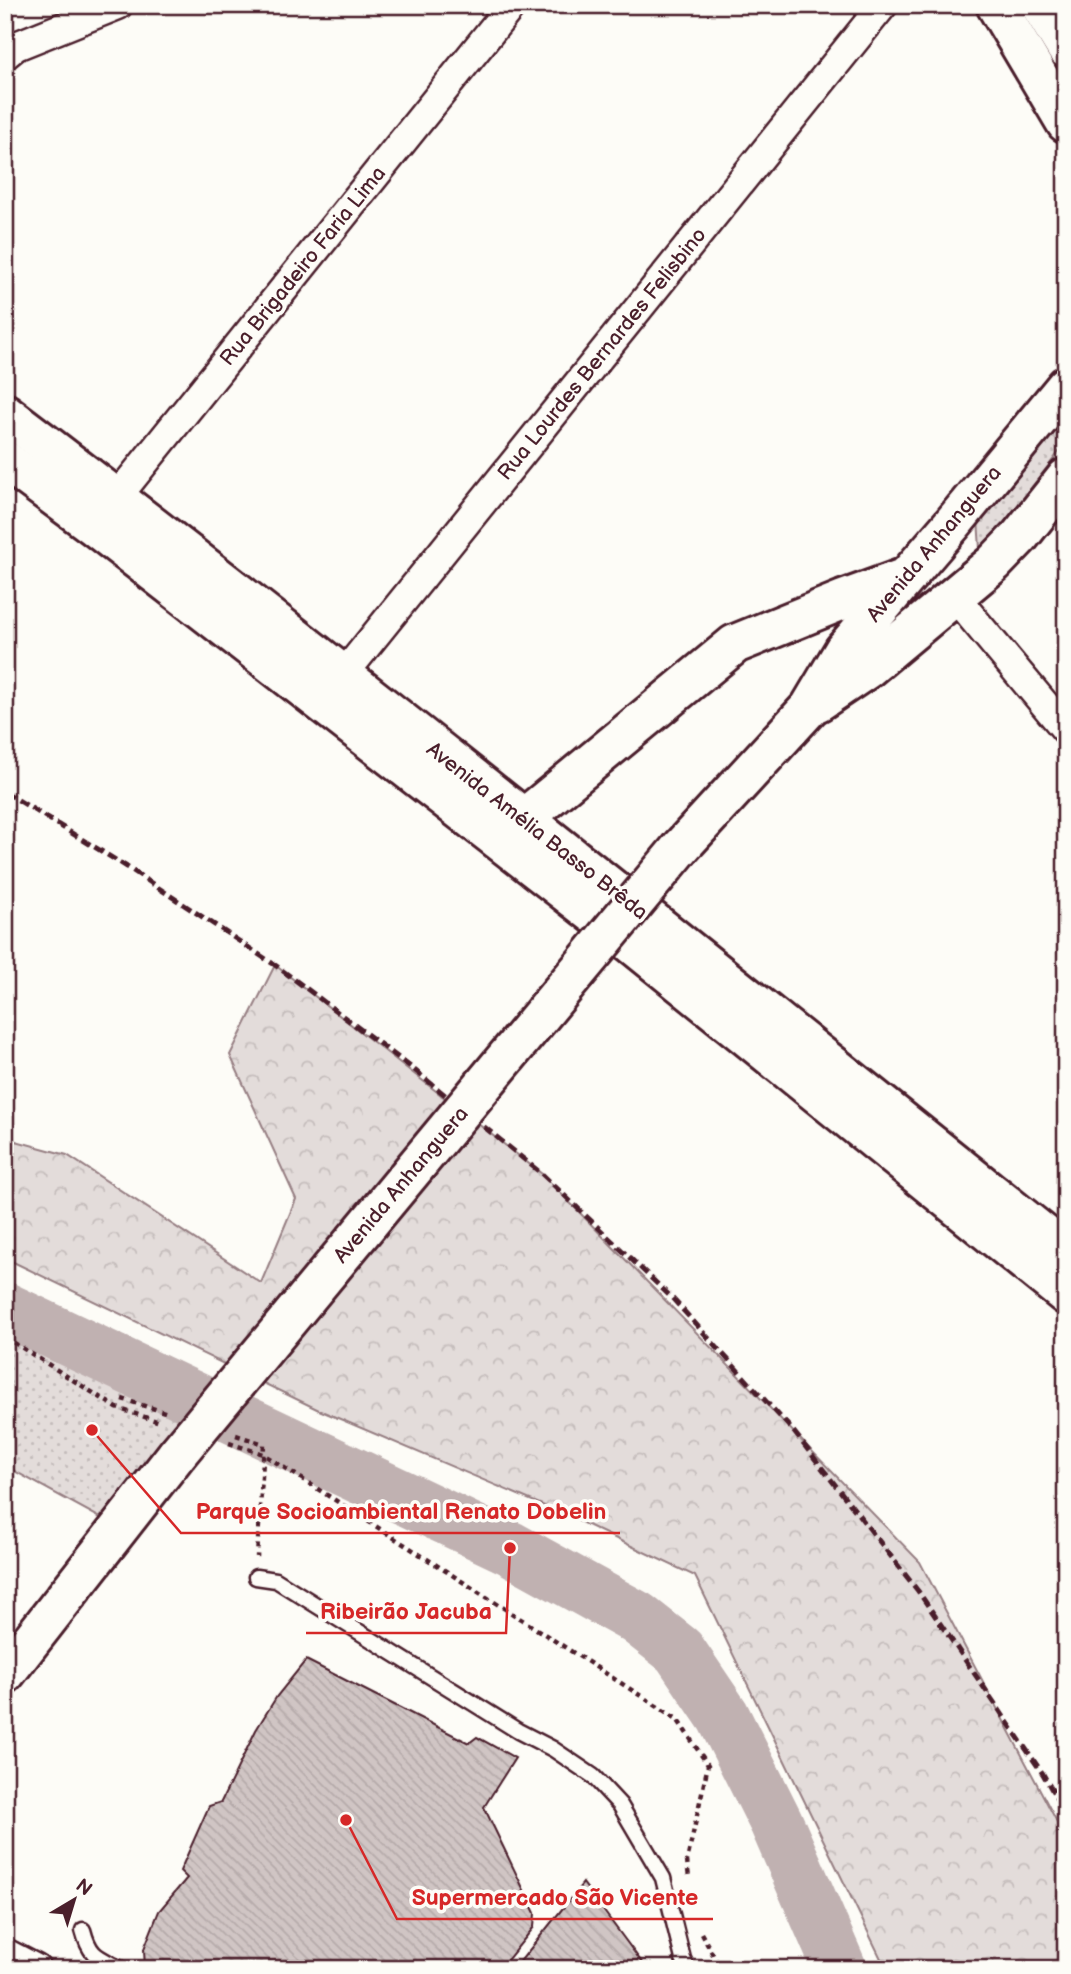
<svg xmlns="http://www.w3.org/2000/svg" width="1071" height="1974" viewBox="0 0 1071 1974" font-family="'Balsamiq Sans',sans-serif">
	<defs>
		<pattern id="grass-dots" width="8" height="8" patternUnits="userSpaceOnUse" patternTransform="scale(1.75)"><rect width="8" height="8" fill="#e3dcda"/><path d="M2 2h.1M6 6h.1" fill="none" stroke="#c4bcbb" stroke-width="1.8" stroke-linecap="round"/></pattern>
		<pattern id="forest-crowns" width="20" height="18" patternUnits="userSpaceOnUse" patternTransform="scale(1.75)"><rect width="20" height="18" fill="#e3dcda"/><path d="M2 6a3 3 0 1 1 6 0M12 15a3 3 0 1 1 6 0" fill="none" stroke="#c4bcbb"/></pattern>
		<pattern id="building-back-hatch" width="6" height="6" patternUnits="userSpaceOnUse" patternTransform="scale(1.75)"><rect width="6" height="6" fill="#d0c5c4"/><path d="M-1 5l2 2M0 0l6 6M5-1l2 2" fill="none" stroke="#b4a9a9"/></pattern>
	</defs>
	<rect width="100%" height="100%" fill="#fdfcf7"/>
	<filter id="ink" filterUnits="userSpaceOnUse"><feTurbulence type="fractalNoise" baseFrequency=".0143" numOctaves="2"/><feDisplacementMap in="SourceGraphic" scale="14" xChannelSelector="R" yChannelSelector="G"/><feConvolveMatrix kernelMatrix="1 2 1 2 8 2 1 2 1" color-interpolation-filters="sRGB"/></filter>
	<g filter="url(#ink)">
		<g fill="url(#grass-dots)" stroke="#967e82" stroke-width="2">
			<path d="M 1066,410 L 1066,443 L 1000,528 L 980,549 L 978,519 Z"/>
			<path d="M 5,1314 L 196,1408 L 106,1521 L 5,1466 Z"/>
		</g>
		<path fill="url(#forest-crowns)" stroke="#967e82" stroke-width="2" d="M 275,965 L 542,1174 L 920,1562 L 1066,1839 L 1066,1969 L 886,1969 L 695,1576 L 568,1516 L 319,1410 L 5,1258 L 5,1138 L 67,1155 L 261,1283 L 296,1199 L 230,1055 Z"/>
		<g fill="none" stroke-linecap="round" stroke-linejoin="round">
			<path stroke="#c0b1b1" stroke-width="54" d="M 5,1309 L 510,1548 L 637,1618 L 679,1651 L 723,1716 L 776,1822 L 840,1969"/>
		</g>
		<g fill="url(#building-back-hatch)" stroke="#4a1f2b" stroke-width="2">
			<path d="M 306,1660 L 469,1743 L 477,1737 L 515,1758 L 484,1807 L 535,1913 L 534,1927 L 500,1969 L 145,1969 L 144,1949 L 159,1911 L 187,1878 L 180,1871 L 209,1806 L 221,1802 L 256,1730 L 277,1696 Z"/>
			<path d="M 583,1883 L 643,1964 L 639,1969 L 514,1969 Z"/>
		</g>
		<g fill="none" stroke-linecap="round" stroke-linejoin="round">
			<g stroke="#4a1f2b" stroke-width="19">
				<g id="lane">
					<path d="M 256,1577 L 276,1580 L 518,1731 L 553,1749 L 593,1776 L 620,1805 L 663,1878 L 683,1959 L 688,1969"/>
					<path d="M 83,1930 C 90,1957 98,1957 121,1969"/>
				</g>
			</g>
			<g stroke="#4a1f2b" stroke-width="33">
				<g id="street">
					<path d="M 5,55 L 16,46 L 118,5"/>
					<path d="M 104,513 L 512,5"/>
					<path d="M 955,597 L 1066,730"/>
					<path d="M 331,690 L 883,5"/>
					<path d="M 5,1953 L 36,1969"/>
				</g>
			</g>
			<g stroke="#4a1f2b" stroke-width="44">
				<g id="secondary">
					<path d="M 996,5 L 1066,123"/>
					<path d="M 1040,5 L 1066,48"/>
					<path d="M 5,413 C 364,686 714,971 1066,1252"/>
					<path d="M 5,460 L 94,526 L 626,939 L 1066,1295"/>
					<path d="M 523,819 L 735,644 L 843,600 L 906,577"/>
				</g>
			</g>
			<g stroke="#4a1f2b" stroke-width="44">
				<g id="primary">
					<path d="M 818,702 L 867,669 L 994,563 L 1020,536 L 1066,478"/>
					<path d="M 681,847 L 810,707 L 844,650 L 954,522 L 1066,386"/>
					<path d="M 5,1674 L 177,1454"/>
				</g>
			</g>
			<g stroke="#4a1f2b" stroke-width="4.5" stroke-dasharray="5 5" stroke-linecap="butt">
				<path d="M 5,1337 L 117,1408 L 160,1422"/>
				<path d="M 122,1399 L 168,1413"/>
				<path d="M 236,1435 L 264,1444 L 257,1557"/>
				<path d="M 229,1443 L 263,1454 L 677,1719 L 708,1765 L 687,1861 L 689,1878"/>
				<path d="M 701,1933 L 721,1969"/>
			</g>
			<use href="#lane" stroke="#fdfcf7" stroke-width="14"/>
			<use href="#street" stroke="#fdfcf7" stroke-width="28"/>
			<use href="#secondary" stroke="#fdfcf7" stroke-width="38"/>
			<use href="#primary" stroke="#fdfcf7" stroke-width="38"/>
			<path stroke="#4a1f2b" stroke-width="5" stroke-dasharray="10 5" stroke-linecap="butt" d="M 5,792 L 127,867 L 275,965 L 412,1068 L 542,1174 L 672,1298 L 794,1432 L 918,1591 L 1043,1774 L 1066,1815"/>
			<g stroke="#4a1f2b" stroke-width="44" stroke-linecap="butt">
				<path id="primary-bridge" d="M 177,1454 L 681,847"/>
			</g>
			<use href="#primary-bridge" stroke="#fdfcf7" stroke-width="38"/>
		</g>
	</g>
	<g text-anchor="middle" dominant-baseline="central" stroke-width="7" stroke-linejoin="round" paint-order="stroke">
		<g font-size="21" fill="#4a1f2b" stroke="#fdfcf7">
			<text transform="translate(303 266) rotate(-51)">Rua Brigadeiro Faria Lima</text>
			<text transform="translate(602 354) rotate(-51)">Rua Lourdes Bernardes Felisbino</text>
			<text transform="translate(934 544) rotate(-50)">Avenida Anhanguera</text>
			<text transform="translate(537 831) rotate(38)">Avenida Amélia Basso Brêda</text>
			<text transform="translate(401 1185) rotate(-50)">Avenida Anhanguera</text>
		</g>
	</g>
	<path fill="none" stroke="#d62828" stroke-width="2.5" d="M92 1430L181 1533H620M510 1548L506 1633H306M346 1820L397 1919H713"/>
	<g fill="#d62828" stroke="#fdfcf7" stroke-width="2.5">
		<circle cx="92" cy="1430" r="7"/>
		<circle cx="510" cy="1548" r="7"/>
		<circle cx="346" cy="1820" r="7"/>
	</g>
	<g font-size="23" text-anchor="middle" font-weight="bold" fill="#d62828" stroke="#fdfcf7" stroke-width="7" stroke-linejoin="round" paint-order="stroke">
		<text x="401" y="1519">Parque Socioambiental Renato Dobelin</text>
		<text x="406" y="1619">Ribeirão Jacuba</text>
		<text x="555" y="1905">Supermercado São Vicente</text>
	</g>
	<rect width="1071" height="1974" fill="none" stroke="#fdfcf7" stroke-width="28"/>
	<rect x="14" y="14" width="1043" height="1946" fill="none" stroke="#4a1f2b" stroke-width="2.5" filter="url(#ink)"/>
	<g transform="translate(74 1900) rotate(38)" stroke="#fdfcf7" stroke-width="5" paint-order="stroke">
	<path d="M0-5L12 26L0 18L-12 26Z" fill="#4a1f2b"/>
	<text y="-10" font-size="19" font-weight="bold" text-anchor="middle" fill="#4a1f2b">N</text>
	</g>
</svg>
